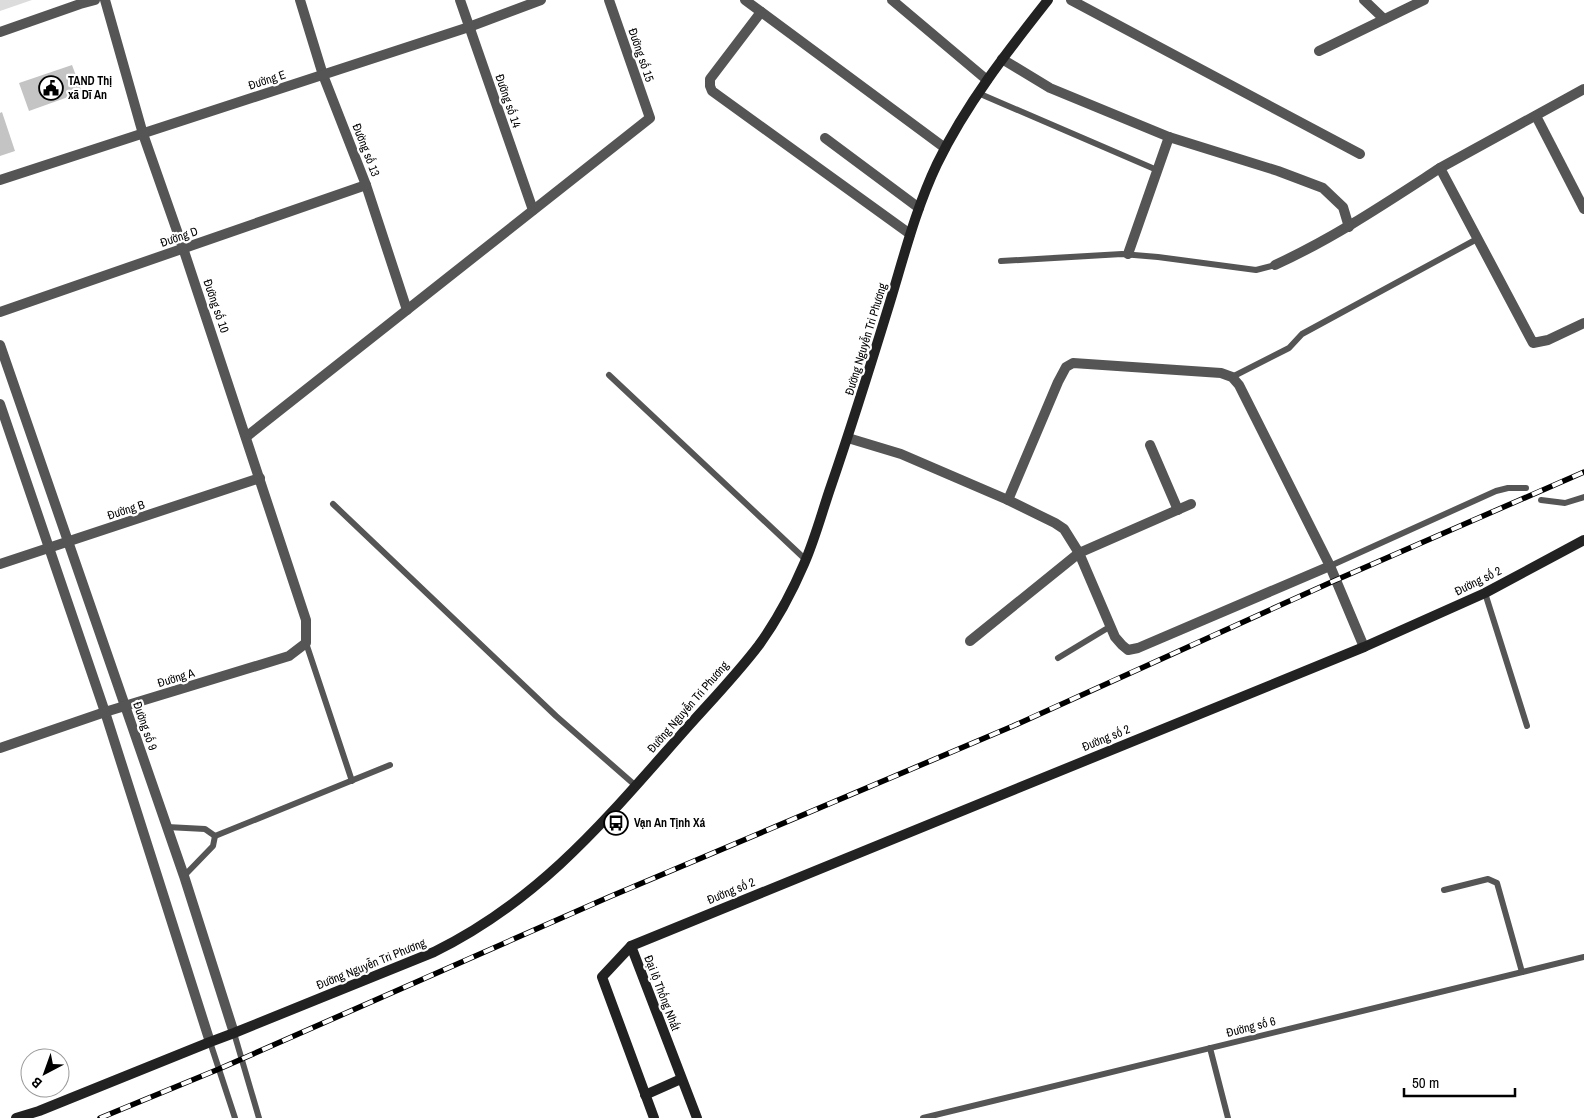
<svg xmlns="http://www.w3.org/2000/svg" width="1584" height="1118" viewBox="0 0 1584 1118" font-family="'Archivo Narrow',sans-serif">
	<rect width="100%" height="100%" fill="#fff"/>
	<path fill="#dcdcdc" d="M 0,0 L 32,0 L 0,11 Z"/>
	<g fill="#c4c4c4">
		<path d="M 72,65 L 82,92 L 29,111 L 19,83 Z"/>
		<path d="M 2,112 L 15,151 L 0,156 L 0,113 Z"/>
	</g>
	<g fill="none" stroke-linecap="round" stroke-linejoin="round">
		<g stroke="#555" stroke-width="6">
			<path d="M 978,93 L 1157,170"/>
			<path d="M 1001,261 L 1122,254 L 1158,257 L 1256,270 L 1275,265"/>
			<path d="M 609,375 L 806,560"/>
			<path d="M 1232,377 L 1289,348 L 1302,334 L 1477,239"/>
			<path d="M 1541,500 L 1565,503 L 1584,497"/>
			<path d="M 333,504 L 556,716 L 636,786"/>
			<path d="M 1330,566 L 1496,491 L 1508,488 L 1526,488"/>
			<path d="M 1485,593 L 1527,726"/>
			<path d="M 306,643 L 352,781"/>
			<path d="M 1058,658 L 1111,626"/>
			<path d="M 167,827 L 205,829 L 215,836"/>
			<path d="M 215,836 L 390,765"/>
			<path d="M 184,876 L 213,846 L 215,836"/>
			<path d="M 1444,890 L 1488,879 L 1497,883 L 1522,972"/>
			<path d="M 234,1033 L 259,1118"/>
			<path d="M 210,1042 L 235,1118"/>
			<path d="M 1210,1048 L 1228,1118"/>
			<path d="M 923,1118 L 1584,957"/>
		</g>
		<g stroke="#555" stroke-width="10">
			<path d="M 300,0 L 323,75 L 366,185 L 407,310"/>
			<path d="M 460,0 L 533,210"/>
			<path d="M 745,0 L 945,148"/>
			<path d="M 892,0 L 987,80"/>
			<path d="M 1071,0 L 1360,154"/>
			<path d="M 1364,0 L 1384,19"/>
			<path d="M 761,12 L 710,79 L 710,86 L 712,91 L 910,234"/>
			<path d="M 0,32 L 80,4 L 95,0"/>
			<path d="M 1319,51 L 1424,0"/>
			<path d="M 1002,59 L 1050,88 L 1169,137 L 1278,171 L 1323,188 L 1343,207 L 1349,227"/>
			<path d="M 1584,89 L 1440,168 L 1533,343 L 1548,340 L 1584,323"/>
			<path d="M 1536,116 L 1584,209"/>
			<path d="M 825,138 L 919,208"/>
			<path d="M 0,180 L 469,27 L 541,0"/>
			<path d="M 1128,254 L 1169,137"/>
			<path d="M 1275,265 C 1334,238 1386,203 1440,168"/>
			<path d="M 0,312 L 366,185"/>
			<path d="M 0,345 L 184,876 L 234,1033"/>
			<path d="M 0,404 L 105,712 L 210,1042"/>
			<path d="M 246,437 L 650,118 L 609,0"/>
			<path d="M 848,438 L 901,454 L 1008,500 L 1055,523 L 1064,529 L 1079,553 L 1115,637 L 1122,645 L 1128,650 L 1138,648 L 1330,566"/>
			<path d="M 1150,445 L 1178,510"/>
			<path d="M 1008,500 L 1058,382 L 1066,367 L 1073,363 L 1221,373 L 1232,377 L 1239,385 L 1330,566 L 1364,647"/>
			<path d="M 0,564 L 260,478"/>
			<path d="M 970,641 L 1079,553 L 1191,504"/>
			<path d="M 0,748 L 105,712 L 289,656 L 306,643 L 306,620 L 183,248 L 143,134 L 105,0"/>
		</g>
		<g stroke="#222" stroke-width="10">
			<path d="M 631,946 L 697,1118"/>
			<path d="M 645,1095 L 681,1079"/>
			<path d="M 16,1118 L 39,1111 L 210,1042 L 234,1033 L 434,952 C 538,901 603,823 678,738 C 705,707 734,678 759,645 C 777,620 792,592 804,564 C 815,539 822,512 831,486 C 852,425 871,364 890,302 C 904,256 916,208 937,164 C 966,104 1007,52 1048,0"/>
			<path d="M 654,1118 L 602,977 L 631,946 L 1364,647 L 1485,593 L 1584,540"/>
		</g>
		<g stroke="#000" stroke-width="5.5">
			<path id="rail" d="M 100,1118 L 219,1069 L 609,897 L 1013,726 L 1336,580 L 1584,472"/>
		</g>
		<use href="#rail" stroke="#fff" stroke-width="4" stroke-dasharray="11" stroke-linecap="butt"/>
	</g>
	<defs>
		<g id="civic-ring" transform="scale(1.25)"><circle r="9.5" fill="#fff" stroke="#000" stroke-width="1.5"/><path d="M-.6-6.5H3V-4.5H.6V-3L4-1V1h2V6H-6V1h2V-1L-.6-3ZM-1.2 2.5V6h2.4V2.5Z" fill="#000"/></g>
		<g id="bus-ring" transform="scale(1.25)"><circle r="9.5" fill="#fff" stroke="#000" stroke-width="1.5"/><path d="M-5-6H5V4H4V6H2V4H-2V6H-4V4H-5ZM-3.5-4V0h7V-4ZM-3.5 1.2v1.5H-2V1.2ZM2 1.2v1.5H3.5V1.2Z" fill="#000"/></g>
	</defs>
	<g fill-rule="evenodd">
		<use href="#civic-ring" x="51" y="88"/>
		<use href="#bus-ring" x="616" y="823"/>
	</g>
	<g text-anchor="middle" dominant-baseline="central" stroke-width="4.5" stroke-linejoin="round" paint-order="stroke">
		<g font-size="12" fill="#000" stroke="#fff">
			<text transform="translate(641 55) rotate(71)">Đường số 15</text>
			<text transform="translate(267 80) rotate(-18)">Đường E</text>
			<text transform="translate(508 101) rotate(71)">Đường số 14</text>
			<text transform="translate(366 150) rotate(69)">Đường số 13</text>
			<text transform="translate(179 237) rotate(-19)">Đường D</text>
			<text transform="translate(216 306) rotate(71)">Đường số 10</text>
			<text transform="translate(866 339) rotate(-73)">Đường Nguyễn Tri Phương</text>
			<text transform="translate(126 510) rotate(-18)">Đường B</text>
			<text transform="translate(1478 581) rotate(-26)">Đường số 2</text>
			<text transform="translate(176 678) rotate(-17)">Đường A</text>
			<text transform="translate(688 707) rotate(-49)">Đường Nguyễn Tri Phương</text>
			<text transform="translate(145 726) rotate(71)">Đường số 9</text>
			<text transform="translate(1106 738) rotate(-22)">Đường số 2</text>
			<text transform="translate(731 891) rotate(-22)">Đường số 2</text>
			<text transform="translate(371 964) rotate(-22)">Đường Nguyễn Tri Phương</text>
			<text transform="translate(662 993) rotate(69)">Đại lộ Thống Nhất</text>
			<text transform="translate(1251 1027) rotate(-14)">Đường số 6</text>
		</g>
		<g font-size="12" font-weight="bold" fill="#000" stroke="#fff" text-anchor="start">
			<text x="68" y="81">TAND Thị<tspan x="68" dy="14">xã Dĩ An</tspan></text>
			<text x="634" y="823">Vạn An Tịnh Xá</text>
		</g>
	</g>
	<g transform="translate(45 1073) rotate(221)"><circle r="24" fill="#ffffff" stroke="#999999"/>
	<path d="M0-4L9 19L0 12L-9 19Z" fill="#000000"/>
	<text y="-8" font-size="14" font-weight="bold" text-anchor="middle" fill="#000000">B</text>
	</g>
	<path d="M1404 1088v8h111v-8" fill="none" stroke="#000000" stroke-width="2.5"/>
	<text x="1412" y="1088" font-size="15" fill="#000000" stroke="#ffffff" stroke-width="4" paint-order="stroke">50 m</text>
</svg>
